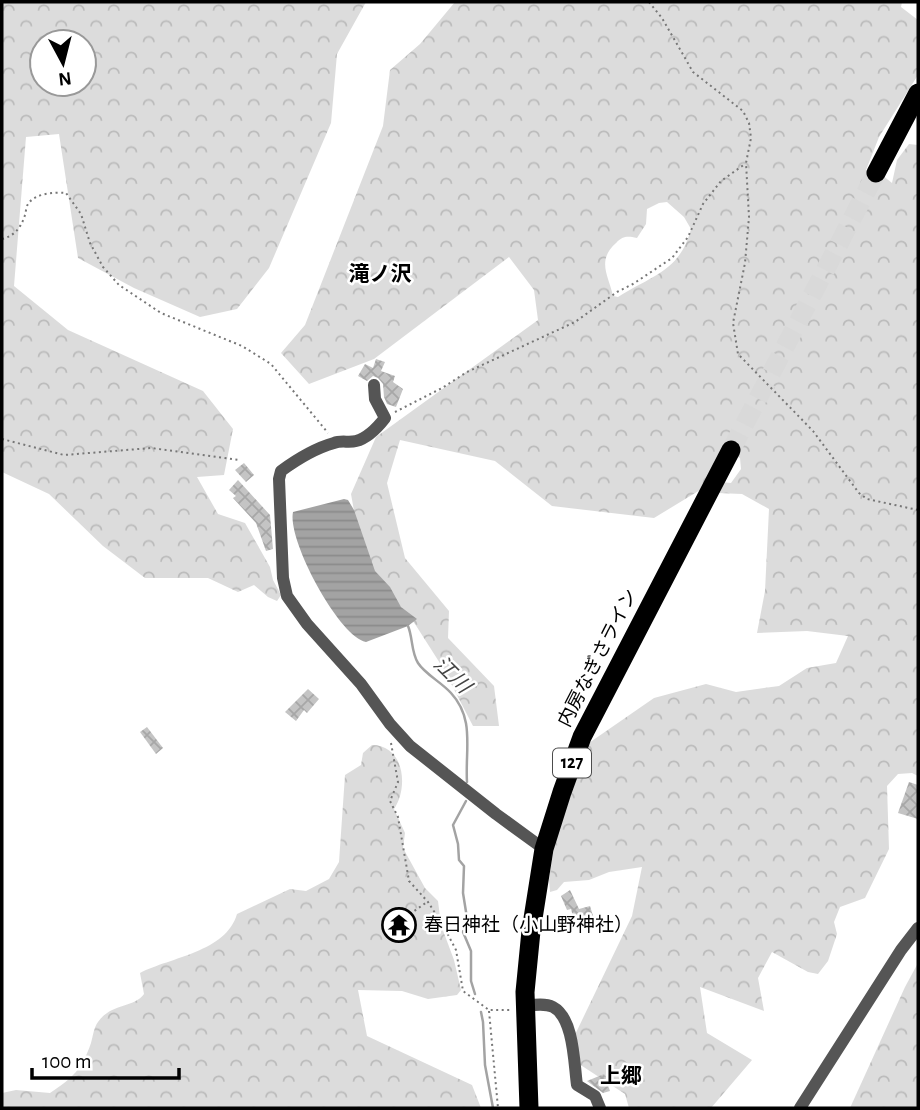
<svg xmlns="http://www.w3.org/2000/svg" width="920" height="1110" viewBox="0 0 920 1110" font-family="'Alegreya Sans','Noto Sans JP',sans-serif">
	<defs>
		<pattern id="forest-crowns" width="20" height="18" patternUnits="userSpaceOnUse" patternTransform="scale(1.75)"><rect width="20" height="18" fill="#dcdcdc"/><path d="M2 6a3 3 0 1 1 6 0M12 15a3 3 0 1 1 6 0" fill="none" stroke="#bbb"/></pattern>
		<pattern id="water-rules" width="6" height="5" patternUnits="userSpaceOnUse" patternTransform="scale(1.75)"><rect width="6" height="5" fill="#a3a3a3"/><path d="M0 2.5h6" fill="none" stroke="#8b8b8b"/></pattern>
		<pattern id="building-cross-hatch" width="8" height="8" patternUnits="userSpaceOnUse" patternTransform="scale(1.75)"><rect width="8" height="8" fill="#c4c4c4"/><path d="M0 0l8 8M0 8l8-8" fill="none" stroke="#a7a7a7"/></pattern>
	</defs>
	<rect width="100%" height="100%" fill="#fff"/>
	<g fill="url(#forest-crowns)" fill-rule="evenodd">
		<path d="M 2,2 L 366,2 L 337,54 L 331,123 L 269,268 L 237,309 L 200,317 L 134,288 L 78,258 L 59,134 L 26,137 L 14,286 L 68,330 L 203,391 L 233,429 L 224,475 L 197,477 L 218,514 L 245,523 L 270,567 L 273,580 L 281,595 L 277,601 L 268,597 L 254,585 L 238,592 L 208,578 L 145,578 L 103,546 L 49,494 L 2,472 ZM 42,42 L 84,42 L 84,84 L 42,84 Z"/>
		<path d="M 455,2 L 902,2 L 901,7 L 918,20 L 918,75 L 879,137 L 866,170 L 882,175 L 892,183 L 897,160 L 909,144 L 918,145 L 918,776 L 912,773 L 898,774 L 887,786 L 889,849 L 865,898 L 840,907 L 834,922 L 837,934 L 828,961 L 818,974 L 808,972 L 772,952 L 758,978 L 764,1011 L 700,987 L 707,1033 L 752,1060 L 711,1108 L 629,1108 L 625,1094 L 576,1062 L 572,1041 L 632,916 L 642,867 L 609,872 L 589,880 L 564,882 L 557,890 L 550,892 L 549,880 L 554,846 L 586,745 L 654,698 L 706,684 L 736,692 L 779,686 L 807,668 L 836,663 L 848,636 L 807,631 L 757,633 L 765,591 L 769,509 L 742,494 L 718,493 L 721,482 L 731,483 L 741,469 L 740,458 L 727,451 L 705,487 L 654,518 L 552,506 L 495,461 L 400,440 L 387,483 L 405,558 L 449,611 L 448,638 L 494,686 L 499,726 L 473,726 L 443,668 L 415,624 L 363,561 L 351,494 L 376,437 L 538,320 L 534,290 L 509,257 L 374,359 L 309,384 L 281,353 L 305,325 L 383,126 L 390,70 L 420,44 ZM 667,202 L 684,217 L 691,229 C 680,271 653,275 618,297 L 613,296 C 609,276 596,261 616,243 C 623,236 627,236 637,238 L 646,224 L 647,209 L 659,203 Z"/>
		<path d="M 372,745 C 404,745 409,787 394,809 L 405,833 L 403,848 L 425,888 L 438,901 L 441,925 L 454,960 L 461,990 L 457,995 L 428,999 L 402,991 L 358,990 L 367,1036 L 472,1085 L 481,1108 L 2,1108 L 2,1093 L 16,1090 L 50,1093 C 73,1078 82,1069 91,1043 C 93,1036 94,1027 98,1022 C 111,1003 134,1008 144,994 L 140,973 C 171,957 226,952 237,914 L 290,889 L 306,891 L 329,879 L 339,862 L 345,775 L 361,765 L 363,753 Z"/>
		<path d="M 918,963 L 918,1108 L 850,1108 L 905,987 Z"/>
	</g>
	<path fill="url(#water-rules)" d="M 344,499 L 348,500 L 354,510 L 375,571 L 390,587 L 401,607 L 417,619 L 408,626 L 366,642 C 339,637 287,540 293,512 Z"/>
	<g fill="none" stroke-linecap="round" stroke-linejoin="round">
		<g stroke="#a3a3a3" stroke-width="2.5">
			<path d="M 408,626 C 413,638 411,652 418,663 C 425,674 441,682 451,693 C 475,719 465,749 467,782"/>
			<path d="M 466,801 L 453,825 L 458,844 L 459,860 L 464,866 L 463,893 L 467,918 L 463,932 L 471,951 L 471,981 L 475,994"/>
			<path d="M 481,1012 L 483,1022 L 485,1065 L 493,1108"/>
		</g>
	</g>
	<g fill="url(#building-cross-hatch)">
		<path d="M 376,359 L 385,362 L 381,371 L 395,376 L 393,382 L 403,389 L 396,407 L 387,404 L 384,397 L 383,384 L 378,378 L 373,376 L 367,381 L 358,376 L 365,364 L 373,368 Z"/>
		<path d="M 244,463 L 254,475 L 246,482 L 235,470 Z"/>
		<path d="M 238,480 L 270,515 L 273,549 L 266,551 L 256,523 L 233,498 L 236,496 L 229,490 Z"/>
		<path d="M 308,689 L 319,699 L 307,713 L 304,710 L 296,721 L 285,712 Z"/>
		<path d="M 147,727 L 163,748 L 156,754 L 140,732 Z"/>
		<path d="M 909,782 L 918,785 L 918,819 L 898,813 Z"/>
		<path d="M 570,890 L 579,909 L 590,906 L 594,919 L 575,924 L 571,909 L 567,910 L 561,896 Z"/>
		<path d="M 604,1074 L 610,1091 L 603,1093 L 587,1081 Z"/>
	</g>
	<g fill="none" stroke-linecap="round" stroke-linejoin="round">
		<path stroke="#d9d9d9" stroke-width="19" stroke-dasharray="19 10" stroke-linecap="butt" d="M 731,450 L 876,173"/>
		<g stroke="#777" stroke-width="2" stroke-dasharray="2 3.5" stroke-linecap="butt">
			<path d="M 649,2 L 662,18 L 693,72 L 743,111 L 749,123 L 751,138 L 746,163 L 749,217 L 745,263 L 733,323 L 738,354 L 813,431 L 859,493 L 867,499 L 918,510"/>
			<path d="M 2,239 C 14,236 21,228 25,215 C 26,212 26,207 28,204 C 35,193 55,192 66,193 L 81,214 L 90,243 L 103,267 L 119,285 L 161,313 L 242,346 L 271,364 L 328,433"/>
			<path d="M 395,412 L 442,388 L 467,372 L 575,322 L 617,292 L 633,284 L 672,258 L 688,237 L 703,204 L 721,181 L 745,164"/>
			<path d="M 2,439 L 64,455 L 151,448 L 239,460"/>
			<path d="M 391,743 L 398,782 L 390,801 L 398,817 L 409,881 L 428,902 L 444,927 L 456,950 L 463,991 L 489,1010 L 510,1010"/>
			<path d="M 410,914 L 427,902"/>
			<path d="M 489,1011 L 498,1108"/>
		</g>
		<g stroke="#555" stroke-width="12">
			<path d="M 374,385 L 375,399 L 385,418 C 378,427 368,438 356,441 C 349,443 341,440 334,443 C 316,448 296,460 281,471 L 279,479 L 283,578 L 287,596 L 307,624 L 361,684 L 390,724 L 410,746 L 496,814 L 544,849"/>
			<path d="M 525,1006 C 533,1005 545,1003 553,1007 C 574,1018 574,1064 577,1085 L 595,1096 L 600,1108"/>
			<path d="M 800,1108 L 901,950 L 918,928"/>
		</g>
		<g stroke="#000" stroke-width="19">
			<path d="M 876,173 L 918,93"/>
			<path d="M 529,1108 L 525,992 L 531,931 L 544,849 L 562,792 L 582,737 L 731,450"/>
		</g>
	</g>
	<defs>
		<g id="temple-ring" transform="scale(1.75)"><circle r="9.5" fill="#fff" stroke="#000" stroke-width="1.5"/><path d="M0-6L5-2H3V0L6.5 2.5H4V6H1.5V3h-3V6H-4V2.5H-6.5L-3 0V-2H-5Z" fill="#000"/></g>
	</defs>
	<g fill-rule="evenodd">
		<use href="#temple-ring" x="399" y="925"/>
	</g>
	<g text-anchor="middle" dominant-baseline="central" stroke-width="5" stroke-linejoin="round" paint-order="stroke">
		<rect fill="#fff" stroke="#4c4c4c" stroke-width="2" x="553" y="748.5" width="38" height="29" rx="5"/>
		<g font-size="18" font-weight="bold" fill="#000">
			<text x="572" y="763">127</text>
		</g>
		<g font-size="19" fill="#000" stroke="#fff">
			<text transform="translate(598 658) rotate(-63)">内房なぎさライン</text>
		</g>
		<g font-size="19" fill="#000" stroke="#fff" text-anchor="start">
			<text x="424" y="925">春日神社（小山野神社）</text>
		</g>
		<g font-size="21" font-weight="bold" fill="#000" stroke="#fff">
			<text x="380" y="274">滝ノ沢</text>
			<text x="621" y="1076">上郷</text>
		</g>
		<g font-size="21" font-style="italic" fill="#444" stroke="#fff">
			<text transform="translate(452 675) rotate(45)">江川</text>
		</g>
	</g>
	<rect width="920" height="1110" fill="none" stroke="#000000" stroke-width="7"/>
	<g transform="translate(63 63) rotate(173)"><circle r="33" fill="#ffffff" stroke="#999999" stroke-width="2"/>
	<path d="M0-5L12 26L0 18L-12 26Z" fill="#000000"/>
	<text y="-10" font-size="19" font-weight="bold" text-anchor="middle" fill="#000000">N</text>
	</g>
	<path d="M32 1068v10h147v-10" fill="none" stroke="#000000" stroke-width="3.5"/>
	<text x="42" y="1068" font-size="21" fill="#000000" stroke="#ffffff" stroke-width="5" paint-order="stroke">100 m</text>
</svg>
